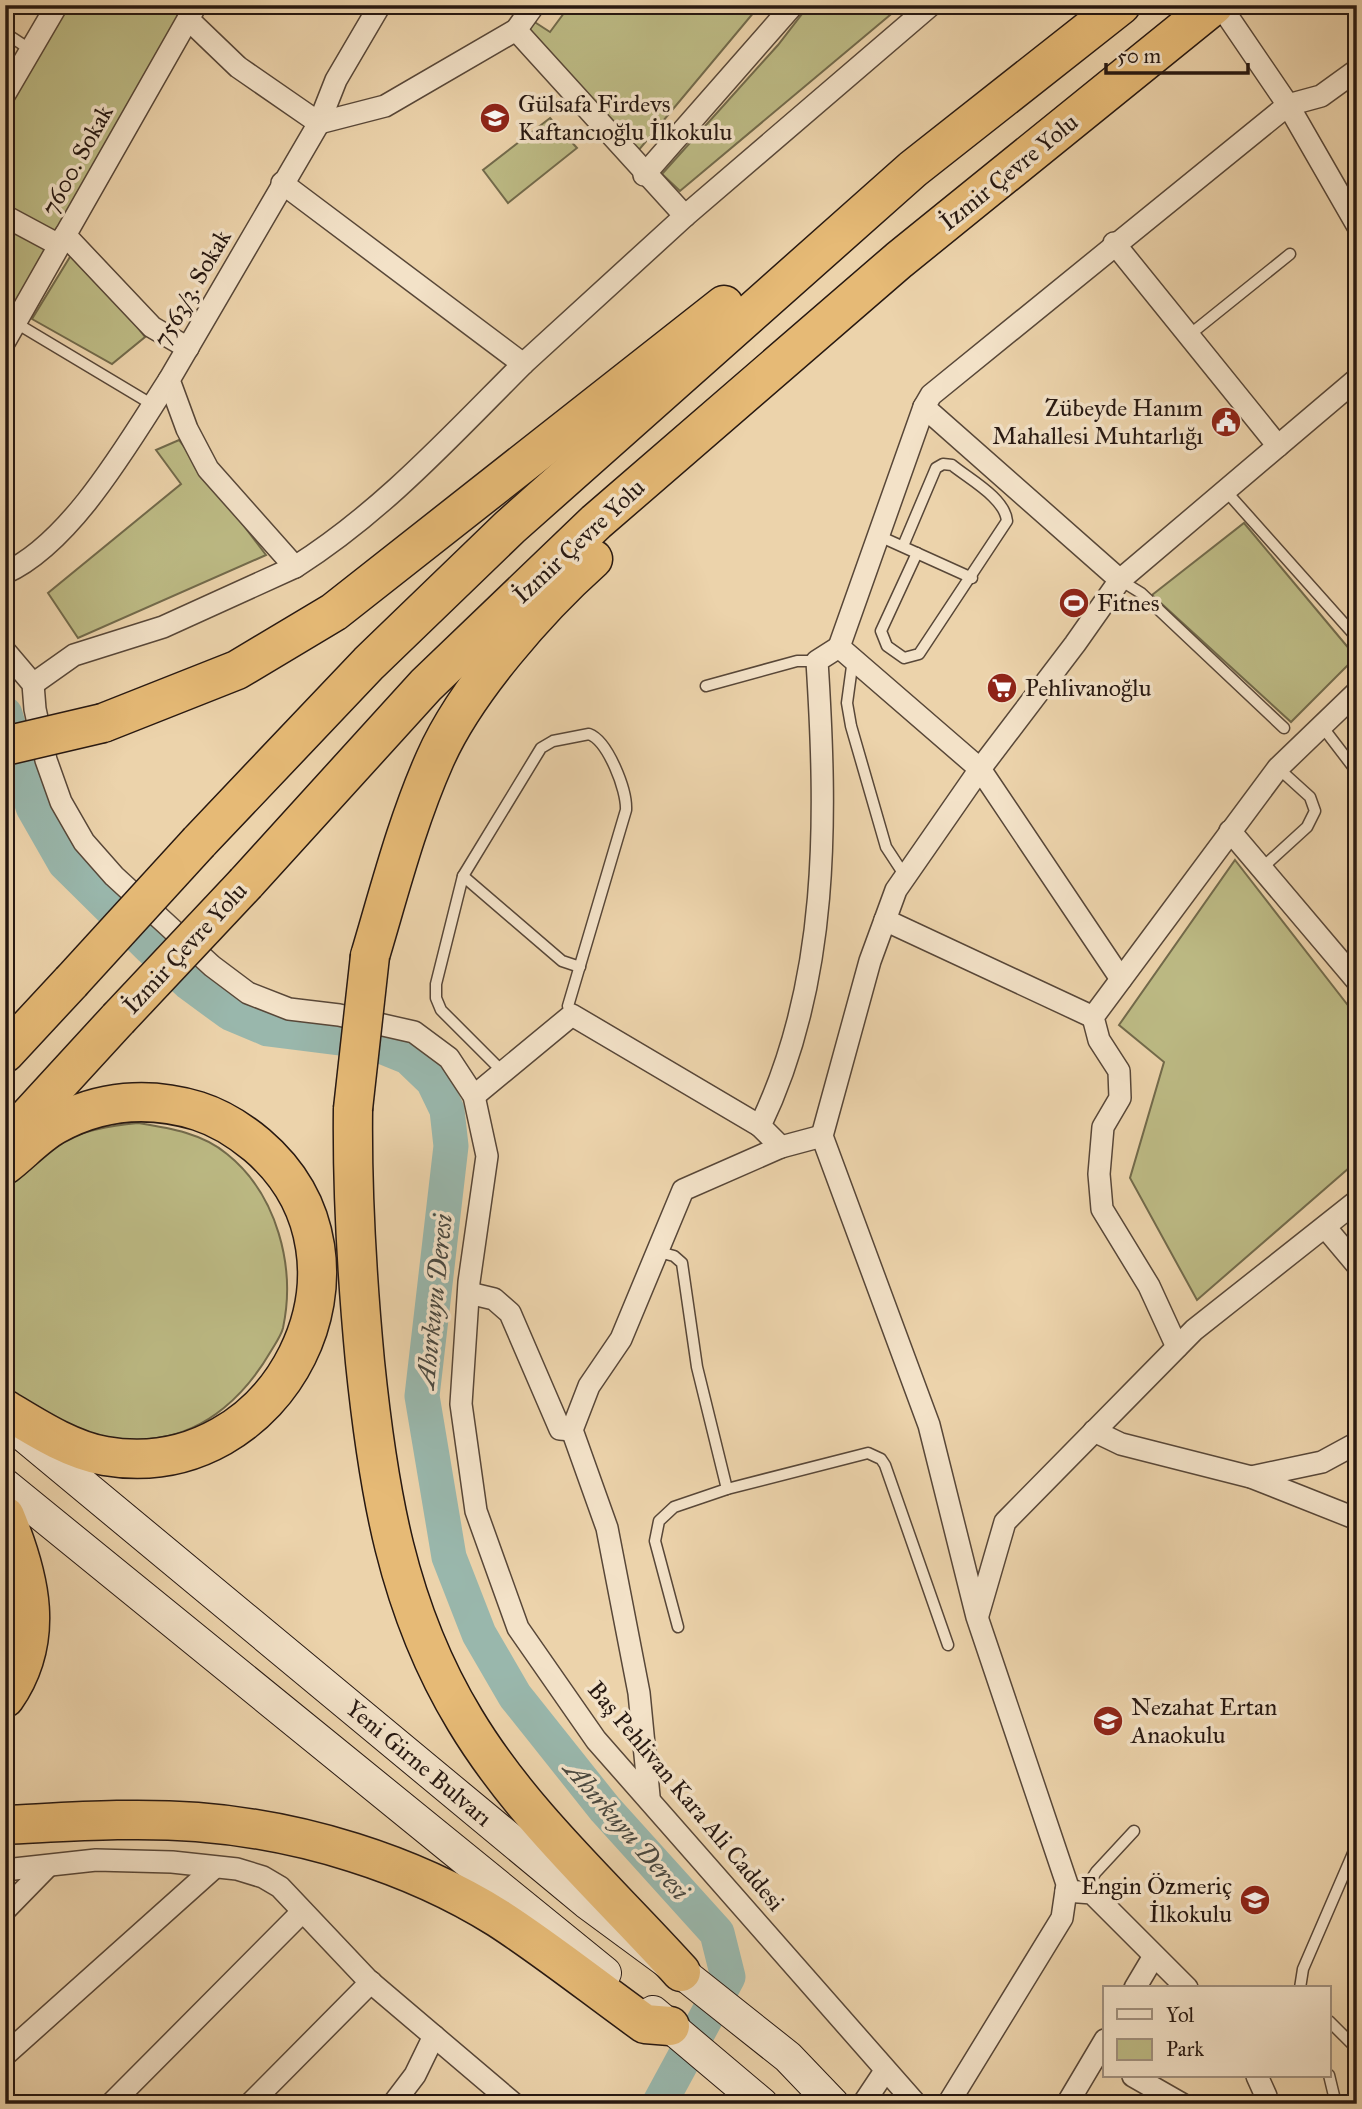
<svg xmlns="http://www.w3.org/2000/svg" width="1362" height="2109" viewBox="0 0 1362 2109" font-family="'IM FELL Great Primer',serif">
	<rect width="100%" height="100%" fill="#ecd3ab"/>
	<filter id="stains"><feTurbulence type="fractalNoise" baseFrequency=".00286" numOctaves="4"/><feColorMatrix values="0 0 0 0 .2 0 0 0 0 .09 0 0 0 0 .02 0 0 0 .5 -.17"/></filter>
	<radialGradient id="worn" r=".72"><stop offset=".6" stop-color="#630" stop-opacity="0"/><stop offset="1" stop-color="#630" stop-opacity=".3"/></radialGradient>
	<g fill="#bdbb85" stroke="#726a4b" stroke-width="2">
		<path d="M 57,5 L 192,5 L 5,332 L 5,95 Z"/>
		<path d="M 570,5 L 760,5 L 633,157 L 524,31 L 533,21 L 550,32 Z"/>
		<path d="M 809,5 L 902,5 L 680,191 L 662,174 L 778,45 Z"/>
		<path d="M 550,118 L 577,148 L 508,203 L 483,170 Z"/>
		<path d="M 76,247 L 145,337 L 112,364 L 32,319 Z"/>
		<path d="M 179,440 L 266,555 L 78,638 L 48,593 L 181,484 L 156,450 Z"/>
		<path d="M 1244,523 L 1356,657 L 1291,722 L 1152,595 Z"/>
		<path d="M 1235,860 L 1357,1017 L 1357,1161 L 1197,1300 L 1130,1178 L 1164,1062 L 1119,1025 Z"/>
		<path d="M 138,1123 C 169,1128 202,1133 227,1154 C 277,1194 296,1267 283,1328 C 281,1336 275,1344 271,1351 C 246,1394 208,1431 157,1438 C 144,1439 127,1445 115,1442 C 75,1433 37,1413 5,1390 L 5,1190 C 49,1142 74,1129 138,1123 Z"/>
	</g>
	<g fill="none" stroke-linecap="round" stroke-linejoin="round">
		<path stroke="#99b7ac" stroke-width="35" d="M 5,714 L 33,807 L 65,863 L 151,948 L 189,983 L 230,1013 L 268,1029 L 371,1042 L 408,1057 L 433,1081 L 447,1110 L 451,1146 L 422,1396 L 449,1557 L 479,1634 L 515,1696 L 605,1809 L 717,1933 L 728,1977 L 659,2104"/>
		<g stroke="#584738" stroke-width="13">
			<g id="lane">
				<path d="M 5,33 L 31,50"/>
				<path d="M 16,323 L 153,405"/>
				<path d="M 1188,336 L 1290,254"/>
				<path d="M 1225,490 L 1357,638"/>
				<path d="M 879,536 L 972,578"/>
				<path d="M 903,546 L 936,468 L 943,464 L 952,465 C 969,479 1005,498 1007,521 L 919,654 L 904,658 L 887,646 L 881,631 L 917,553"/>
				<path d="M 1120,580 L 1141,593 L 1284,728"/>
				<path d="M 853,659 L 847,703 L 851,726 L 886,847 L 905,876"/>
				<path d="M 706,686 L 797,661 L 817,661"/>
				<path d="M 1321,725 L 1357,772"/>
				<path d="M 1262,868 L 1307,827 L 1315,811 L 1310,797 L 1278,768"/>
				<path d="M 463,876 L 562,961 L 580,967"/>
				<path d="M 502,1071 L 441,1010 L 436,998 L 436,984 L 463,876 L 541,748 L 553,741 L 589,734 C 608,741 627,790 626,810 L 568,1006 L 572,1015"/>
				<path d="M 655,1251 L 674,1256 L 682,1263 L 697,1367 L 727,1489"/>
				<path d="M 678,1627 L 655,1541 L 659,1521 L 674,1507 L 727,1489 L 868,1453 L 881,1459 L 885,1465 L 948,1645"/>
				<path d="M 1083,1892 L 1096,1872 L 1134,1831"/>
				<path d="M 1300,1988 L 1303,1969 L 1357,1844"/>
				<path d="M 1329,2021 L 1357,2049"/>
				<path d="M 1329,2075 L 1336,2104"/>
			</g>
		</g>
		<g stroke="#584738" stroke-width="24">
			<g id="street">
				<path d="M 1220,5 L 1288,105 L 1357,225"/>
				<path d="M 188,19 L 238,67 L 319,123 L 169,380 L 187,429 L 208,469 L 295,567 C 382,512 450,437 523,364"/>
				<path d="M 516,30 L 685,216"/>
				<path d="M 5,94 L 57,5"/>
				<path d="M 319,123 L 385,106 L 516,30 L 534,5"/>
				<path d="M 319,123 L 336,80 L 380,5"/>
				<path d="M 644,175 L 793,5"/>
				<path d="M 282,183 L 523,364 L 685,216 L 931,5"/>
				<path d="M 5,216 L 59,245"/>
				<path d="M 65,235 L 152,327 L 188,348"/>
				<path d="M 1114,243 L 1278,446"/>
				<path d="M 5,341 L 196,5"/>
				<path d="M 924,407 L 1120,580"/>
				<path d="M 5,573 C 72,543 130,440 169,380"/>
				<path d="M 5,651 L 33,684 L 35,709 L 46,760 L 61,802 L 84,842 L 114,876 L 212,966 L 248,993 L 289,1009 L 339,1015 L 414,1032 L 449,1058 L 474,1096 L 487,1156 L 469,1282 L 461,1404 L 476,1511 L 518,1628 L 596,1740 L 916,2104"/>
				<path d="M 33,684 L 74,655 L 163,627 L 295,567"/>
				<path d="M 1230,831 L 1357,981"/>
				<path d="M 885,920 L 1093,1017"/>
				<path d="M 1121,979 L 980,769 L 839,647 L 924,407 L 931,395 L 1288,105 L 1321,96 L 1357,70"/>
				<path d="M 474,1096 L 572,1015 L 760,1126"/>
				<path d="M 822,1136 L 781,1147 L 760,1126 C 830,981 827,818 817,661 L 839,647"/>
				<path d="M 1325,1227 L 1357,1265"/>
				<path d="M 469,1293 L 494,1299 L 510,1313 L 560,1429 L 572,1430"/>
				<path d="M 1177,1347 L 1149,1286 L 1102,1209 L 1099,1174 L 1103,1127 L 1120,1098 L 1119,1071 L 1099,1040 L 1093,1017 L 1278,768 L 1357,692"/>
				<path d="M 1094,1431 L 1121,1444 L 1251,1477 L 1357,1519"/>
				<path d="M 1251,1477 L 1322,1462 L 1357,1443"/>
				<path d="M 978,1615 L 1005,1522 L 1194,1330 L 1357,1201"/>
				<path d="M 649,1796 L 639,1693 L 607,1528 L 572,1430 L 589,1386 L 621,1339 L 683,1190 L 781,1147"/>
				<path d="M 5,1870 L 96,1860 L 172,1862 L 237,1869 L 263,1877 L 280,1887 L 368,1980 L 514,2104"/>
				<path d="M 1066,1891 L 1092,1893 L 1187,1988"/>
				<path d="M 5,1910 L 47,1867"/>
				<path d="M 1135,1988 L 1154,1956"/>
				<path d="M 5,2055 L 214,1868"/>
				<path d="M 1133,2076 L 1182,2104"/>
				<path d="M 1257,2076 L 1266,2096 L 1264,2104"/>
				<path d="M 111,2104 L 302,1912"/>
				<path d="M 250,2104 L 371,1982"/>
				<path d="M 393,2104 L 415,2075 L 434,2036"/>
				<path d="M 863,2104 L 885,2071"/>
				<path d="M 948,2104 L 1062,1918 L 1067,1884 L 977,1617 L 929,1425 L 822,1136 L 870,961 L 896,890 L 980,769 L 1075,644 L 1120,580 L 1357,379"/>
				<path d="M 1067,2104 L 1105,2040"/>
			</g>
		</g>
		<g stroke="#271811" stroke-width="34">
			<g id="secondary">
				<path d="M 17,1430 L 586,1902 L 681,1972 L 788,2057 L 833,2104"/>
				<path d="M 5,1485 L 605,1973"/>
				<path d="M 653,2012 L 762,2104"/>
			</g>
		</g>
		<g stroke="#271811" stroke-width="41">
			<g id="highway">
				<path d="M 103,723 L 237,670 L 334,612 L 724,305"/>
				<path d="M 199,842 L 369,663 L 510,527 L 913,169 L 1121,5"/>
				<path d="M 246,883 L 426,685 L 596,522 L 899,260 L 1214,5"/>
				<path d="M 370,956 C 390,889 407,822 435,759 C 465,691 538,608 593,559"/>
				<path d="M 5,1053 L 71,982"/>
				<path d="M 353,1109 C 352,1194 357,1277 365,1362 C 378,1489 397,1608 465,1720 C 522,1815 607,1890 681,1972"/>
				<path d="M 7,1140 L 118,1019"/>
				<path d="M 5,1165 C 21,1153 37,1135 55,1125 C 100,1100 149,1096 198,1111 C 220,1118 239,1130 257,1145 C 393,1261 279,1486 105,1456 C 70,1450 35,1427 5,1409"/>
				<path d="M 5,1516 C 30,1577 46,1639 5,1698"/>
				<path d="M 5,1825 C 69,1822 133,1817 197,1822 C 300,1830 410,1863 498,1918 C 549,1951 596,1989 645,2024 L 670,2026"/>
			</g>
		</g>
		<use href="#lane" stroke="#f3e2c8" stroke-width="10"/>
		<use href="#street" stroke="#f3e2c8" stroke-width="21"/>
		<use href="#secondary" stroke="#f3e2c8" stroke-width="32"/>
		<use href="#highway" stroke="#e6ba76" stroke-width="38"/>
		<g stroke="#271811" stroke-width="41" stroke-linecap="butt">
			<g id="highway-bridge">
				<path d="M 5,746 L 103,723"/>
				<path d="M 71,982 L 199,842"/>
				<path d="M 118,1019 L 246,883"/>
				<path d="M 353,1109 L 370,956"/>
			</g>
		</g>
		<use href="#highway-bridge" stroke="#e6ba76" stroke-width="38"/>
	</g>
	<defs>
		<g id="school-disc" transform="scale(1.575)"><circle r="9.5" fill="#8f2418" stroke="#f3e2c8"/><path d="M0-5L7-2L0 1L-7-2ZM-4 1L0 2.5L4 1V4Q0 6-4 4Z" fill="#fff"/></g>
		<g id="civic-disc" transform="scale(1.575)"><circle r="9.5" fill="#8f2418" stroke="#f3e2c8"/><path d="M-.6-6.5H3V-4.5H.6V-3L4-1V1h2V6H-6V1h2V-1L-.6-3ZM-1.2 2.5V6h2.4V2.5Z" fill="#fff"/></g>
		<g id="stadium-disc" transform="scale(1.575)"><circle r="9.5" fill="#8f2418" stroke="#f3e2c8"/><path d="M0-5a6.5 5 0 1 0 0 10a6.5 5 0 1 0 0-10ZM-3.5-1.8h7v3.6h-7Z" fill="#fff"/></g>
		<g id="supermarket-disc" transform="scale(1.575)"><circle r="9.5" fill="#8f2418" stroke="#f3e2c8"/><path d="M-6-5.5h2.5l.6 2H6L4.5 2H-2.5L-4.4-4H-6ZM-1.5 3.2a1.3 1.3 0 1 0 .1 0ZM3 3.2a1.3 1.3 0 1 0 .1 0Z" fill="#fff"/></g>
	</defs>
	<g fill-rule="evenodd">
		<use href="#school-disc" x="495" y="118"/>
		<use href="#civic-disc" x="1226" y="422"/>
		<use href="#stadium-disc" x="1074" y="603"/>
		<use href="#supermarket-disc" x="1002" y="688"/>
		<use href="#school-disc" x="1108" y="1721"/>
		<use href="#school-disc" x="1255" y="1900"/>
	</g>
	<g text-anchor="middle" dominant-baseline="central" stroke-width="7" stroke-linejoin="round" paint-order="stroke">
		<g font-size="24" fill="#271811" stroke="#f3e2c8" text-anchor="start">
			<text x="518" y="104">Gülsafa Firdevs<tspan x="518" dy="28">Kaftancıoğlu İlkokulu</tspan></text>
			<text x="1203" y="408" text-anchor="end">Zübeyde Hanım<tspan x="1203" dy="28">Mahallesi Muhtarlığı</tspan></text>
			<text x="1097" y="603">Fitnes</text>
			<text x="1025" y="688">Pehlivanoğlu</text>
			<text x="1131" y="1707">Nezahat Ertan<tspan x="1131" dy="28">Anaokulu</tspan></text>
			<text x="1232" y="1886" text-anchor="end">Engin Özmeriç<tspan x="1232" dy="28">İlkokulu</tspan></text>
		</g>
		<g font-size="24" fill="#271811" stroke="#f3e2c8">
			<text transform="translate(77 160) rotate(-61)">7600. Sokak</text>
			<text transform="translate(1009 172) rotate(-39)">İzmir Çevre Yolu</text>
			<text transform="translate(192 288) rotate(-60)">7563/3. Sokak</text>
			<text transform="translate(579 541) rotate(-43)">İzmir Çevre Yolu</text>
			<text transform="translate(185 948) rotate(-47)">İzmir Çevre Yolu</text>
			<text transform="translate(419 1763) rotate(40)">Yeni Girne Bulvarı</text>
			<text transform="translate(686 1796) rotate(50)">Baş Pehlivan Kara Ali Caddesi</text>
		</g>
		<g font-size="26" font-style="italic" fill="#494840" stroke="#f3e2c8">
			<text transform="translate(434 1301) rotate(-84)">Ahırkuyu Deresi</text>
			<text transform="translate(627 1830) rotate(49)">Ahırkuyu Deresi</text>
		</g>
	</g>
	<rect width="1362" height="2109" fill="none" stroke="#ecd3ab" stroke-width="28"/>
	<rect x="7" y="7" width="1348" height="2095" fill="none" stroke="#271811" stroke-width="3.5"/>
	<rect x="14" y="14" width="1334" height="2081" fill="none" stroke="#271811" stroke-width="2"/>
	<rect x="1103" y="1986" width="228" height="91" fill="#f3e2c8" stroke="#a1917f" stroke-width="2"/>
	<rect x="1117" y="2009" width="35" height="10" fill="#f3e2c8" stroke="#a1917f" stroke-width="2"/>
	<text x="1166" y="2022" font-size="21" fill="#271811">Yol</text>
	<rect x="1117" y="2039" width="35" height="21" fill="#bdbb85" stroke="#a1917f" stroke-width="2"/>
	<text x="1166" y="2056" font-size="21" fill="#271811">Park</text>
	<path d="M1106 63v10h142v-10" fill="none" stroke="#271811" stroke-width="3.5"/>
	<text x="1117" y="63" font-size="21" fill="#271811" stroke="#f3e2c8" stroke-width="5" paint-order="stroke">50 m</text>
	<rect width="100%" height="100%" filter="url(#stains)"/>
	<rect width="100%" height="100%" fill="url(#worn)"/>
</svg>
